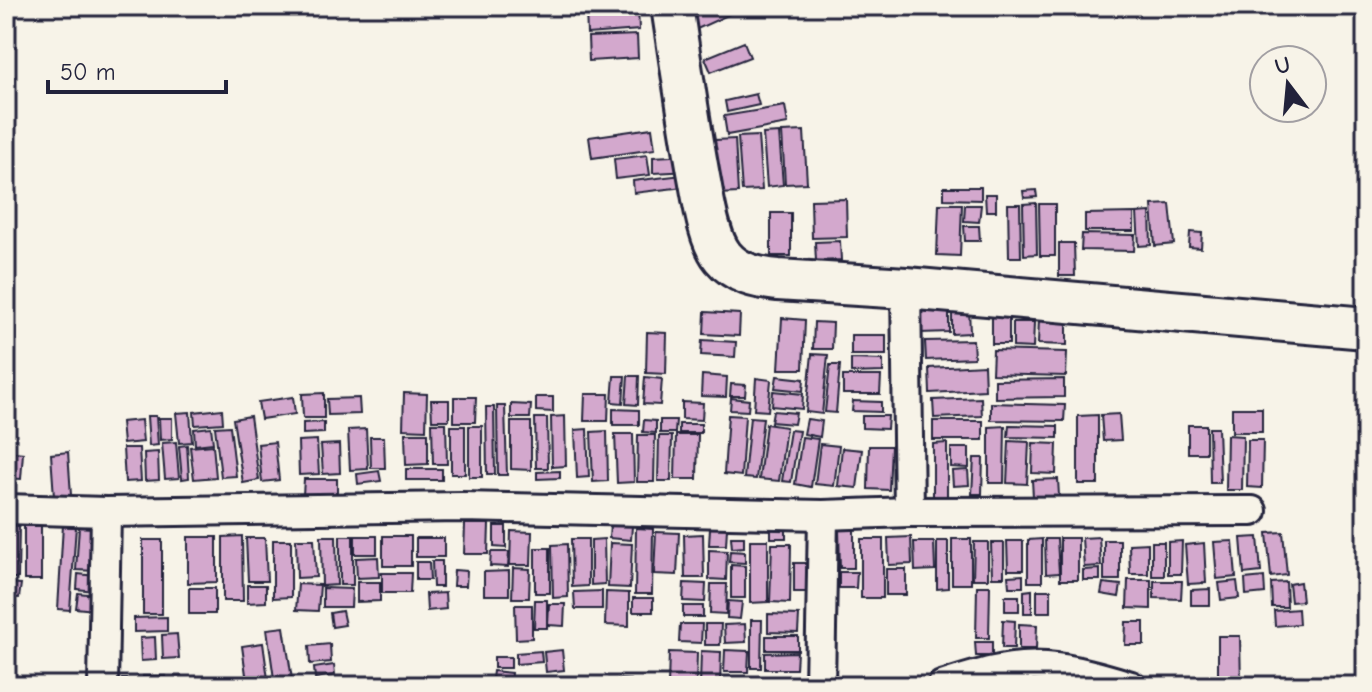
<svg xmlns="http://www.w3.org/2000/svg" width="1372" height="692" viewBox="0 0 1372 692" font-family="'Comic Neue',sans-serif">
	<rect width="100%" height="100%" fill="#f7f3e8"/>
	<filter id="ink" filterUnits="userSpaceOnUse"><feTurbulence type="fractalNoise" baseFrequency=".0125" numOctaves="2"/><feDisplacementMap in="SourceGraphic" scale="16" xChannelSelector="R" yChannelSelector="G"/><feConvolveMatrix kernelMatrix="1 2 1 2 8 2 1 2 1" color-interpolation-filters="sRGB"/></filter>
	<g filter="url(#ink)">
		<g fill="#d3a8cd" stroke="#22223b" stroke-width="2">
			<path d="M 638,6 L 639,30 L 587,34 L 586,10 Z"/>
			<path d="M 697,6 L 740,6 L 741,9 L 695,30 L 686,11 Z"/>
			<path d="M 637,35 L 638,58 L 589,61 L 588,37 Z"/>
			<path d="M 744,42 L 750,57 L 711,72 L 705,58 Z"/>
			<path d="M 756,94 L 759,105 L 727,112 L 725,101 Z"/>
			<path d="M 785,106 L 788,124 L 727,135 L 724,116 Z"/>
			<path d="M 652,128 L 655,149 L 592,158 L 589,137 Z"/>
			<path d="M 804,131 L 807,183 L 785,184 L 782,132 Z"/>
			<path d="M 779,133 L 783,185 L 767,187 L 763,134 Z"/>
			<path d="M 758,136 L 762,190 L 742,191 L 738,137 Z"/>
			<path d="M 735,139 L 738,193 L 718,194 L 715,140 Z"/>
			<path d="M 647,155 L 650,175 L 616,179 L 614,159 Z"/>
			<path d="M 690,155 L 691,171 L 653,173 L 653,157 Z"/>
			<path d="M 682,175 L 683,187 L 634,193 L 633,181 Z"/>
			<path d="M 944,187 L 981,187 L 981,200 L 944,199 Z"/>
			<path d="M 1036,190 L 1037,197 L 1024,198 L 1023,191 Z"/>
			<path d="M 985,194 L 996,194 L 996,211 L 986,211 Z"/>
			<path d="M 846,199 L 847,237 L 812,238 L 811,200 Z"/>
			<path d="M 1036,203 L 1037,254 L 1024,255 L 1023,204 Z"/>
			<path d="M 939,204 L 962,204 L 960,256 L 937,255 Z"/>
			<path d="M 1008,204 L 1020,204 L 1021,257 L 1009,257 Z"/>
			<path d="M 1039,204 L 1055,204 L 1055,256 L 1040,256 Z"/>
			<path d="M 1170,204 L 1174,244 L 1155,246 L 1152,205 Z"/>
			<path d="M 965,205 L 981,205 L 979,222 L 964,221 Z"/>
			<path d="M 1150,212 L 1151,245 L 1139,246 L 1137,213 Z"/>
			<rect x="771" y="213" width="20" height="43"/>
			<path d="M 1134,213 L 1134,231 L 1085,231 L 1085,214 Z"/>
			<path d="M 964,226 L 979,226 L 980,241 L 965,241 Z"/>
			<path d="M 1190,232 L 1202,233 L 1201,248 L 1189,247 Z"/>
			<path d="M 1082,234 L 1135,235 L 1134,251 L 1081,250 Z"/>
			<path d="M 840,241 L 841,260 L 816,261 L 815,242 Z"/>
			<path d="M 1059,243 L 1074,243 L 1075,276 L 1059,276 Z"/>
			<path d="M 969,308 L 970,333 L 952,334 L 952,309 Z"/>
			<path d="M 949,310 L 949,332 L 920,333 L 919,311 Z"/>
			<path d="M 705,312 L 740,314 L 739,336 L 704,334 Z"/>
			<rect x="992" y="315" width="17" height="29"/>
			<path d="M 782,318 L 805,320 L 803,369 L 779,369 Z"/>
			<path d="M 1039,318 L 1067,319 L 1067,345 L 1038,344 Z"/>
			<path d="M 814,322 L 833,323 L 832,349 L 813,349 Z"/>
			<path d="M 1013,322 L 1034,322 L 1033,348 L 1013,347 Z"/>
			<path d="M 647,332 L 667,333 L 666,374 L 646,373 Z"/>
			<rect x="851" y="335" width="35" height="20"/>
			<path d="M 702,340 L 736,342 L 735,357 L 701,355 Z"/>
			<path d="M 973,340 L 974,358 L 926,360 L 925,341 Z"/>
			<path d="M 993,350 L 1067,352 L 1066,376 L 992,374 Z"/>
			<path d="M 812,354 L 828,355 L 822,414 L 806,412 Z"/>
			<path d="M 851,359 L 883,360 L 883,372 L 851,373 Z"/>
			<path d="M 830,365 L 840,365 L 836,413 L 825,412 Z"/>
			<path d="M 984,365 L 985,390 L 930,393 L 929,368 Z"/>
			<path d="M 702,375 L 727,377 L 726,397 L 701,396 Z"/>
			<path d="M 614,376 L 625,376 L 623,403 L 612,402 Z"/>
			<path d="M 628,376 L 639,376 L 638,405 L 626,404 Z"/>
			<path d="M 777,376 L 804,379 L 803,391 L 775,388 Z"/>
			<path d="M 843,376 L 881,376 L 880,394 L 843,394 Z"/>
			<path d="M 645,377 L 662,379 L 660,405 L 643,404 Z"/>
			<path d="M 756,378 L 771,380 L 768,411 L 754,410 Z"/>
			<path d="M 1064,379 L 1064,397 L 995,398 L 995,380 Z"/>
			<path d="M 731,384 L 746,385 L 745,396 L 730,396 Z"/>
			<path d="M 773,391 L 803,394 L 802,409 L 772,406 Z"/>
			<path d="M 324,393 L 324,418 L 303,418 L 302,394 Z"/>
			<path d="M 404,393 L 427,394 L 426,430 L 403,429 Z"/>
			<path d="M 585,394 L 609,394 L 608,421 L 584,421 Z"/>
			<path d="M 293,397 L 295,414 L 261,419 L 258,402 Z"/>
			<path d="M 454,397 L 476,397 L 475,422 L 454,422 Z"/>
			<path d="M 536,397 L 553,397 L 553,412 L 536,411 Z"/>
			<path d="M 359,398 L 360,414 L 328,415 L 327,399 Z"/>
			<path d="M 731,398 L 749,400 L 748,411 L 730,410 Z"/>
			<path d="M 981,398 L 982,416 L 934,418 L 933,400 Z"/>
			<path d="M 431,400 L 449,400 L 449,420 L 432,420 Z"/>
			<path d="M 853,401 L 881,402 L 881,412 L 852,411 Z"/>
			<path d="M 682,402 L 703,403 L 702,420 L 682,419 Z"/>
			<path d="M 991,403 L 1065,405 L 1064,421 L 991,420 Z"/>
			<path d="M 511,404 L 531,405 L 530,418 L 511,418 Z"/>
			<path d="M 497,406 L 505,406 L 507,475 L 498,475 Z"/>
			<path d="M 486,407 L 494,407 L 495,474 L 487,474 Z"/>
			<rect x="1232" y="408" width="30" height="24"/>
			<path d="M 222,409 L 223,423 L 195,425 L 194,412 Z"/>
			<path d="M 613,409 L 639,410 L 639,425 L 613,425 Z"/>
			<path d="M 773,411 L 796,413 L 794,424 L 771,422 Z"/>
			<path d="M 190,412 L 192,442 L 179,443 L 176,413 Z"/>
			<path d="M 1119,414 L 1121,440 L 1103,441 L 1101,415 Z"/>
			<path d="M 728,415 L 745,416 L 741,476 L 724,474 Z"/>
			<path d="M 1098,415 L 1098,484 L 1078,484 L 1078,416 Z"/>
			<path d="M 147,416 L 156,416 L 158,445 L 149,446 Z"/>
			<path d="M 250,416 L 259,480 L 243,483 L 233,419 Z"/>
			<path d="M 565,416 L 566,466 L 552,467 L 551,417 Z"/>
			<path d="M 862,416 L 888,416 L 887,429 L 862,428 Z"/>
			<path d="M 750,417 L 763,418 L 756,479 L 744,478 Z"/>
			<path d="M 159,418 L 172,418 L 172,439 L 160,440 Z"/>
			<path d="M 535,418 L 547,418 L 548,468 L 536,468 Z"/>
			<path d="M 807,419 L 822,421 L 820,437 L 804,434 Z"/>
			<path d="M 141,420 L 143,442 L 123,444 L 121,422 Z"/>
			<path d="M 644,420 L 656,421 L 656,433 L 643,432 Z"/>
			<path d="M 660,420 L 676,420 L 675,433 L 660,433 Z"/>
			<rect x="933" y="421" width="50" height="19"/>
			<path d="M 324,422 L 324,433 L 303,434 L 303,423 Z"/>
			<path d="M 511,422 L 531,422 L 531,470 L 511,469 Z"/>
			<path d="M 432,423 L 446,423 L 447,464 L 433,464 Z"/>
			<rect x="679" y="424" width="22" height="9"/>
			<path d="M 766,424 L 786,427 L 779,481 L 759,479 Z"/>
			<path d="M 1009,425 L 1058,426 L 1058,438 L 1008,437 Z"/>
			<rect x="1188" y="425" width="18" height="28"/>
			<path d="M 230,426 L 236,476 L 221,477 L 215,427 Z"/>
			<rect x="451" y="426" width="14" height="48"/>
			<rect x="469" y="426" width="13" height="51"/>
			<path d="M 1005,426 L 1004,483 L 989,483 L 989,427 Z"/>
			<path d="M 211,427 L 213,443 L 195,445 L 194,429 Z"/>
			<path d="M 1209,428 L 1218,428 L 1220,483 L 1210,483 Z"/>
			<path d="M 366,429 L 368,469 L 350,470 L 348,430 Z"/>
			<path d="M 587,429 L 589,477 L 577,478 L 575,430 Z"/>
			<path d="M 790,430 L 799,431 L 791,482 L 782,481 Z"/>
			<path d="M 607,431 L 608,481 L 593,482 L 591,432 Z"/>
			<path d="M 405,433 L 428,433 L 428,464 L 406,465 Z"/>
			<path d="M 615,434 L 633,434 L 634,482 L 617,483 Z"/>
			<path d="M 638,435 L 655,435 L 654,482 L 637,482 Z"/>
			<path d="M 676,435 L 698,435 L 697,479 L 675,479 Z"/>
			<path d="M 1227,435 L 1243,436 L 1242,490 L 1226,490 Z"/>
			<path d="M 659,436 L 672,436 L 671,481 L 658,481 Z"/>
			<path d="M 370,437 L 384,437 L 385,468 L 371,468 Z"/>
			<path d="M 802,437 L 818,439 L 811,487 L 795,484 Z"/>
			<path d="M 317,440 L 319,474 L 299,475 L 298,441 Z"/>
			<path d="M 1248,440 L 1263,440 L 1262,488 L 1247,487 Z"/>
			<path d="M 1009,441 L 1029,442 L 1027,484 L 1007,483 Z"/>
			<path d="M 176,442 L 179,478 L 165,479 L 162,443 Z"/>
			<path d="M 275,442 L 279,480 L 262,482 L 258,444 Z"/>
			<path d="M 947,443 L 947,496 L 933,496 L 933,444 Z"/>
			<path d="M 1033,443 L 1057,444 L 1056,474 L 1032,473 Z"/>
			<path d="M 339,444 L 340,473 L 323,474 L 321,445 Z"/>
			<path d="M 820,444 L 839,446 L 834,486 L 815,484 Z"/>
			<path d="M 187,445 L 189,478 L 182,479 L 179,446 Z"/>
			<path d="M 213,445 L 216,477 L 194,479 L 190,447 Z"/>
			<path d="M 869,446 L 891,446 L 889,490 L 868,489 Z"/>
			<path d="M 123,448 L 139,448 L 141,481 L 125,482 Z"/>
			<path d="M 842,448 L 862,450 L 857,488 L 838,486 Z"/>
			<path d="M 951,448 L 969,448 L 969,468 L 951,467 Z"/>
			<path d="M 6,451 L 23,453 L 21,479 L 6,478 Z"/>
			<path d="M 68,452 L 71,495 L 54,497 L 51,454 Z"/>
			<path d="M 158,452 L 159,480 L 145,481 L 144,453 Z"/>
			<path d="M 974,458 L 983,458 L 982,494 L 972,494 Z"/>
			<rect x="406" y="469" width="36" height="11"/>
			<path d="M 968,470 L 969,485 L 953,486 L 952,471 Z"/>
			<path d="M 379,471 L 381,481 L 358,484 L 357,474 Z"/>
			<path d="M 560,471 L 560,478 L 537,479 L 537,472 Z"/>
			<path d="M 304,479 L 337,479 L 337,494 L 303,495 Z"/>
			<path d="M 1058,479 L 1059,496 L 1033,497 L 1032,480 Z"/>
			<path d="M 465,524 L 489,524 L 488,554 L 464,554 Z"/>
			<path d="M 6,525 L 19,526 L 18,578 L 6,578 Z"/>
			<path d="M 63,525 L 76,526 L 70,610 L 58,609 Z"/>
			<path d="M 610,525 L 632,526 L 631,540 L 609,538 Z"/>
			<rect x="24" y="526" width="17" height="54"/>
			<path d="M 494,526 L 506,526 L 506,548 L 494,547 Z"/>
			<path d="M 79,527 L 98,528 L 96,571 L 76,570 Z"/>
			<rect x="771" y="527" width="15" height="11"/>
			<path d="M 636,528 L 653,529 L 652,594 L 635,594 Z"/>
			<path d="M 710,528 L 727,528 L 726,545 L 709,545 Z"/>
			<path d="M 839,529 L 854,529 L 854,568 L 840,568 Z"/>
			<path d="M 511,531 L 532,532 L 531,565 L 510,565 Z"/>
			<path d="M 656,532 L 679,533 L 677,575 L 654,574 Z"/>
			<path d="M 1283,532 L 1287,575 L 1271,577 L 1267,533 Z"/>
			<path d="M 703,534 L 704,578 L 685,578 L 684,535 Z"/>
			<path d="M 242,536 L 243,601 L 223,601 L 223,537 Z"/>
			<path d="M 321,536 L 336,536 L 337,585 L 322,586 Z"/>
			<rect x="340" y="536" width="13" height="49"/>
			<rect x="355" y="536" width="22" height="18"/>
			<rect x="383" y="536" width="28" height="30"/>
			<path d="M 188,537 L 217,537 L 217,582 L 188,583 Z"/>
			<path d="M 731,537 L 744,537 L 744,547 L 732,548 Z"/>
			<path d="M 911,537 L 912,564 L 889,565 L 888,538 Z"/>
			<path d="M 1099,537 L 1101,566 L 1084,567 L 1082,538 Z"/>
			<path d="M 1258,537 L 1261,572 L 1244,574 L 1241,538 Z"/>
			<path d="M 246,538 L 265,538 L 267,581 L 248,581 Z"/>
			<rect x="416" y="538" width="28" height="19"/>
			<rect x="1060" y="538" width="18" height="42"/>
			<path d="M 296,539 L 314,539 L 316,577 L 297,578 Z"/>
			<path d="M 571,539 L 588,539 L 588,586 L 572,587 Z"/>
			<path d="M 604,539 L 605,584 L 591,585 L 591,540 Z"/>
			<rect x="861" y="539" width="22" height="59"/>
			<rect x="952" y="539" width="19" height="45"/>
			<path d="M 1042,539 L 1042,582 L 1028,582 L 1028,540 Z"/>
			<path d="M 1045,539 L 1057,539 L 1059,573 L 1046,574 Z"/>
			<rect x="143" y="540" width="19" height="74"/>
			<path d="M 273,540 L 291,540 L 291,597 L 273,598 Z"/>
			<path d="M 750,540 L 768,540 L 768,602 L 750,603 Z"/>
			<rect x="1104" y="540" width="16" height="40"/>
			<path d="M 937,541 L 948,541 L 948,588 L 937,589 Z"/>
			<path d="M 1007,541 L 1023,541 L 1023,570 L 1008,570 Z"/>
			<path d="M 1182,541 L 1181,574 L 1168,574 L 1168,542 Z"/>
			<path d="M 1233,541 L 1236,577 L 1217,579 L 1214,542 Z"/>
			<path d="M 914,542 L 934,542 L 935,570 L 915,571 Z"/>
			<path d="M 974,542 L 988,542 L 988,579 L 973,579 Z"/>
			<rect x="1152" y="542" width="12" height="34"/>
			<path d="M 610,543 L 632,544 L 630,588 L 608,587 Z"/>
			<path d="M 991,543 L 1004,543 L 1004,577 L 992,577 Z"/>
			<path d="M 1148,543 L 1148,574 L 1130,574 L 1129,544 Z"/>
			<path d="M 1204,543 L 1206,583 L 1188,584 L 1185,545 Z"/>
			<path d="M 567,544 L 568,597 L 553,598 L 552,545 Z"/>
			<path d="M 772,544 L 791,544 L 790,603 L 770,602 Z"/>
			<rect x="535" y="548" width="15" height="45"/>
			<path d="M 709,550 L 727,551 L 726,580 L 709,579 Z"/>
			<path d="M 730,551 L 745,552 L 745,563 L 729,562 Z"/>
			<path d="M 491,552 L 509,552 L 508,567 L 490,566 Z"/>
			<path d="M 378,557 L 379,577 L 357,578 L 356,558 Z"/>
			<path d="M 432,561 L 442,561 L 442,587 L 433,587 Z"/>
			<path d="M 416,562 L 429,562 L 430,580 L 416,580 Z"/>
			<rect x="794" y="563" width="17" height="29"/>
			<path d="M 731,565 L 745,566 L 745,598 L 731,598 Z"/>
			<path d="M 513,568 L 530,569 L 529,598 L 512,598 Z"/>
			<rect x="886" y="569" width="20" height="26"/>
			<path d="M 1100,569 L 1100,580 L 1083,580 L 1083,570 Z"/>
			<path d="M 454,570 L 467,571 L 466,586 L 453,586 Z"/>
			<path d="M 509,571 L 509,595 L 484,595 L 484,572 Z"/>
			<path d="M 839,572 L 857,572 L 856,588 L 839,588 Z"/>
			<path d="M 382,573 L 411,573 L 410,593 L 382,593 Z"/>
			<path d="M 78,574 L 95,576 L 94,591 L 77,589 Z"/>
			<path d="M 1023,575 L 1023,587 L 1009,587 L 1008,576 Z"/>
			<path d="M 1264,577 L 1265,593 L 1246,595 L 1245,579 Z"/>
			<path d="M 1128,580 L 1151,580 L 1151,609 L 1127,608 Z"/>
			<path d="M 1154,581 L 1182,581 L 1181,599 L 1154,598 Z"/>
			<path d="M 1237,581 L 1239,598 L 1221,600 L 1219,583 Z"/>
			<path d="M 357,582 L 380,582 L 380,601 L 357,602 Z"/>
			<path d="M 1286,582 L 1287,607 L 1272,607 L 1271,583 Z"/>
			<path d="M 1300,582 L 1302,601 L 1291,602 L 1289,584 Z"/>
			<path d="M 6,583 L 21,584 L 19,598 L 6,597 Z"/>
			<path d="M 684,583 L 706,584 L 705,602 L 683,601 Z"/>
			<path d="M 1103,583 L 1121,585 L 1119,597 L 1101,594 Z"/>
			<path d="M 298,584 L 320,585 L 318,611 L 296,610 Z"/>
			<path d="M 711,584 L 727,584 L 726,614 L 710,613 Z"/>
			<path d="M 247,585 L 266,585 L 266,602 L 247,603 Z"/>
			<path d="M 977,586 L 990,586 L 989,638 L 976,638 Z"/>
			<rect x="189" y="588" width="26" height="26"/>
			<path d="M 323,588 L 352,589 L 351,607 L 323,607 Z"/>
			<path d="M 1210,589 L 1210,605 L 1191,605 L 1191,590 Z"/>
			<path d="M 1032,590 L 1032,613 L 1024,613 L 1024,591 Z"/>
			<rect x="1037" y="590" width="14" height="22"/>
			<path d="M 602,591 L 602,609 L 575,609 L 574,592 Z"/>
			<path d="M 606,592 L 629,593 L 629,626 L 605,625 Z"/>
			<path d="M 78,593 L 96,595 L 94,610 L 76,608 Z"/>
			<path d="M 445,593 L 446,609 L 427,611 L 426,594 Z"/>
			<rect x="1005" y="596" width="14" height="15"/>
			<rect x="633" y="598" width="20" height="14"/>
			<path d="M 535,600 L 547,600 L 547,628 L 534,628 Z"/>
			<path d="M 728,601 L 742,602 L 740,619 L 727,618 Z"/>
			<path d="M 549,604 L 565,604 L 564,626 L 548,625 Z"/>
			<path d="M 515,605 L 532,605 L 532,638 L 516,639 Z"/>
			<rect x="683" y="606" width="20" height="11"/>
			<path d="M 1298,609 L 1299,624 L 1275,626 L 1274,611 Z"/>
			<path d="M 342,611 L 345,625 L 332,627 L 330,613 Z"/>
			<path d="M 768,614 L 799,615 L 798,633 L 768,632 Z"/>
			<path d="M 167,617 L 167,631 L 134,632 L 134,618 Z"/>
			<path d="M 751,620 L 762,620 L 761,668 L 751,668 Z"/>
			<path d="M 1003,620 L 1015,621 L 1014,648 L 1002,648 Z"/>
			<path d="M 1126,622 L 1144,622 L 1144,645 L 1125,645 Z"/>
			<path d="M 680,624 L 702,624 L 701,643 L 679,642 Z"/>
			<path d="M 705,624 L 721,624 L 720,645 L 705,645 Z"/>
			<path d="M 745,624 L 746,642 L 725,643 L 724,625 Z"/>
			<path d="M 1019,624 L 1037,625 L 1036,649 L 1019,649 Z"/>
			<path d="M 284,627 L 293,686 L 275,686 L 267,629 Z"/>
			<path d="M 177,634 L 179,658 L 163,659 L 162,635 Z"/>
			<rect x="766" y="636" width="32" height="14"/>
			<path d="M 1218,636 L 1240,636 L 1241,686 L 1218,686 Z"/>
			<path d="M 155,637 L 156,660 L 141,661 L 140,638 Z"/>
			<path d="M 975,642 L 992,642 L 992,656 L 976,656 Z"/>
			<path d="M 263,643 L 268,679 L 247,682 L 242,646 Z"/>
			<path d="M 330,644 L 331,662 L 310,664 L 309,646 Z"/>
			<path d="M 562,650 L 564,670 L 546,672 L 544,652 Z"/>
			<path d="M 725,650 L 749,651 L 748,672 L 724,672 Z"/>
			<path d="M 541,651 L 542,662 L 516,664 L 516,653 Z"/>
			<path d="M 701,651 L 721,652 L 720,686 L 700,686 Z"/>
			<path d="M 669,652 L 697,653 L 696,686 L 668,686 Z"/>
			<path d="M 797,652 L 796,669 L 765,669 L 765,653 Z"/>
			<rect x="494" y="657" width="17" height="11"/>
			<path d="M 334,665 L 335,675 L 315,678 L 314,668 Z"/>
			<path d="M 493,671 L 511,673 L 510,686 L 491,686 Z"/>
			<rect x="143" y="676" width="23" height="10"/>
			<rect x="723" y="678" width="19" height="8"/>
			<rect x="122" y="679" width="17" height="7"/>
			<path d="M 609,679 L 631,680 L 631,686 L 609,686 Z"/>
			<path d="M 751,683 L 798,685 L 798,686 L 751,686 Z"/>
		</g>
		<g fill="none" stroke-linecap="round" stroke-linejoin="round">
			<g stroke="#22223b" stroke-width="34">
				<g id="street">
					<path d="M 906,288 L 909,512"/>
					<path d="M 6,509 L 106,512 L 462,507 L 823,515 L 909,512 L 1252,511"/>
					<path d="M 103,686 L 106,512"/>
					<path d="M 820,686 L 823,515"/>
					<path d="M 942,686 C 976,675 1010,664 1046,667 C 1074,669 1104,678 1131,686"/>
				</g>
			</g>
			<g stroke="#22223b" stroke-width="46">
				<path id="secondary" d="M 672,6 C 681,65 689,123 700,182 C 704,203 709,240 723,257 C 737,274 757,278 778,280 L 906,288 L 1366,328"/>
			</g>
			<use href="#street" stroke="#f7f3e8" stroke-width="28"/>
			<use href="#secondary" stroke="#f7f3e8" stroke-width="40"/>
		</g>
	</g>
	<rect width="1372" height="692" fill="none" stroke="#f7f3e8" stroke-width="32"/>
	<rect x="16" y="16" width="1340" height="660" fill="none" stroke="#22223b" stroke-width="3" filter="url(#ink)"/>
	<g transform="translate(1288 84) rotate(344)"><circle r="38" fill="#f7f3e8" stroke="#a29fa3" stroke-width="2"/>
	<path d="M0-6L14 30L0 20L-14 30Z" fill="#22223b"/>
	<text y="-12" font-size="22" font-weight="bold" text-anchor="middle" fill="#22223b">U</text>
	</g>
	<path d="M48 80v12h178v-12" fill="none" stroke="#22223b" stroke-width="4"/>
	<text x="60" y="80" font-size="24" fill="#22223b" stroke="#f7f3e8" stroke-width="6" paint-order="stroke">50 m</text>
</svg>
